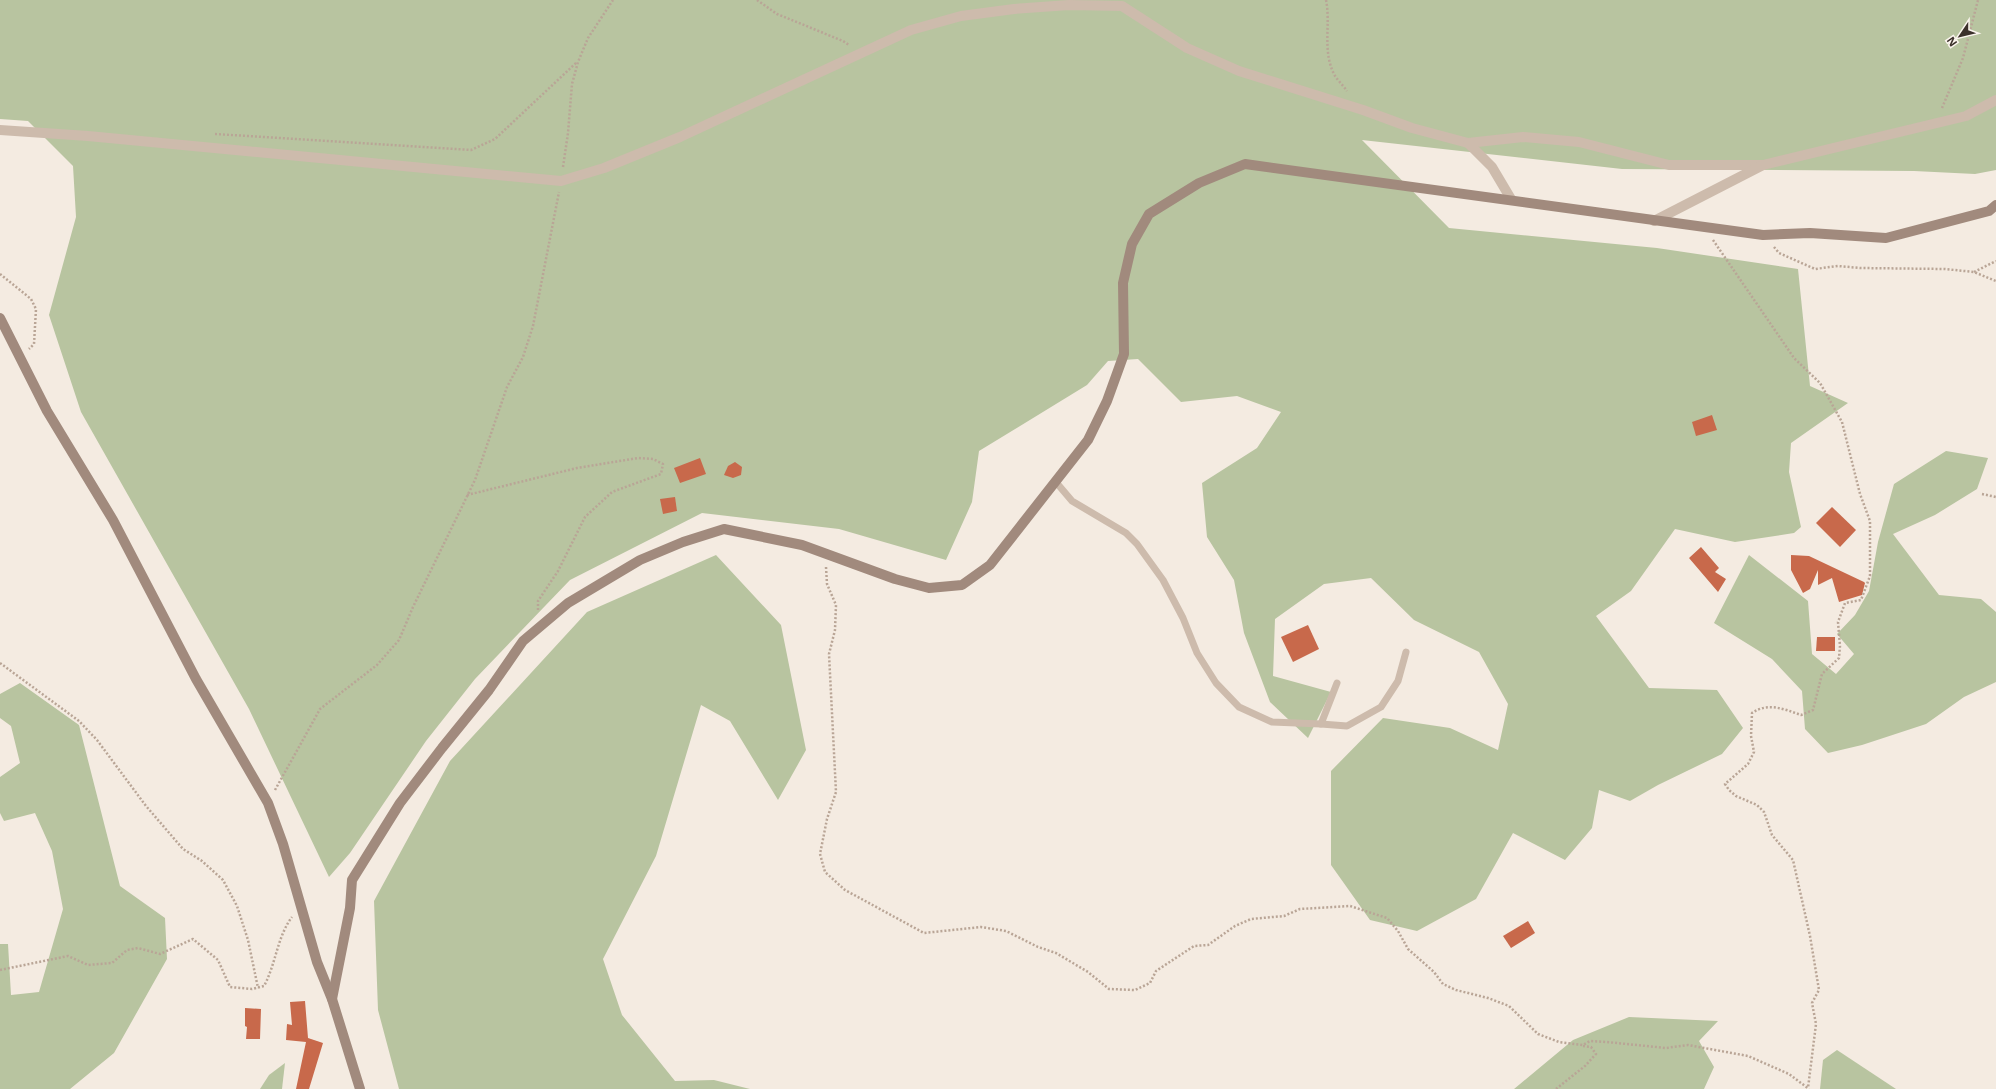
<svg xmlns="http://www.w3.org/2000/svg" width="1996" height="1089" viewBox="0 0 1996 1089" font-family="'Open Sans',sans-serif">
	<rect width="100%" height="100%" fill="#f4ebe1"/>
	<g fill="#b8c4a0">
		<path d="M 0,0 L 1996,0 L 1996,170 L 1975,174 L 1914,171 L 1622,169 L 1362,140 L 1449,228 L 1657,248 L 1798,269 L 1810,386 L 1848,403 L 1791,443 L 1789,472 L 1801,527 L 1794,533 L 1735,542 L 1675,529 L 1631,591 L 1596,616 L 1649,688 L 1717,690 L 1743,728 L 1722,754 L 1658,785 L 1630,801 L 1599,790 L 1592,828 L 1565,860 L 1513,833 L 1476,899 L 1417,931 L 1370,920 L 1331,865 L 1331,771 L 1383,718 L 1450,728 L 1498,750 L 1508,704 L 1479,652 L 1414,620 L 1371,578 L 1324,584 L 1275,619 L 1273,676 L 1331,692 L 1308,738 L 1270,702 L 1244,633 L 1234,580 L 1207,537 L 1202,483 L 1257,448 L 1281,412 L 1237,396 L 1181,402 L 1138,359 L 1108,361 L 1087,385 L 979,451 L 972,502 L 946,560 L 839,529 L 702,513 L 570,580 L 475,679 L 426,741 L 350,853 L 329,877 L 249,709 L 81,412 L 49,315 L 76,217 L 73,166 L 28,121 L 0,119 Z"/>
		<path d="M 1946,451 L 1988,458 L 1977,489 L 1935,515 L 1893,534 L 1939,595 L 1981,599 L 1996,612 L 1996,682 L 1964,697 L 1926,724 L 1862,745 L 1828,753 L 1805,729 L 1802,691 L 1772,659 L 1714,623 L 1749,555 L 1808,601 L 1812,654 L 1836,674 L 1854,654 L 1837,634 L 1855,615 L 1869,591 L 1878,542 L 1894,484 Z"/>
		<path d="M 716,555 L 781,625 L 806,750 L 778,800 L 730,721 L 701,705 L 656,856 L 603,959 L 622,1015 L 675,1081 L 714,1080 L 750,1089 L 399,1089 L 378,1010 L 374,901 L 450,761 L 587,612 Z"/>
		<path d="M 20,683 L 79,725 L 120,886 L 165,918 L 167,959 L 114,1053 L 70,1089 L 0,1089 L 0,944 L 8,944 L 11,995 L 39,992 L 63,909 L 52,851 L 35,813 L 4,821 L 0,813 L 0,777 L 20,763 L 11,726 L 0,718 L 0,694 Z"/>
		<path d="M 1629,1017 L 1718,1021 L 1699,1041 L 1714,1067 L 1704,1089 L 1514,1089 L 1573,1040 Z"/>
		<path d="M 1837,1050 L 1896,1089 L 1820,1089 L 1823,1060 Z"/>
		<path d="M 285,1063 L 282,1089 L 260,1089 L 269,1075 Z"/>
	</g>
	<g fill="#c8694b">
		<path d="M 1712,415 L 1717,430 L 1696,436 L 1692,422 Z"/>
		<path d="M 700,458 L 706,474 L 680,483 L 674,468 Z"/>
		<path d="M 735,462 L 742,467 L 741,475 L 733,478 L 724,475 L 728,466 Z"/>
		<path d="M 675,497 L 677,511 L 663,514 L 660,499 Z"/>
		<path d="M 1832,507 L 1856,530 L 1840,547 L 1816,523 Z"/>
		<path d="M 1701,547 L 1719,568 L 1715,572 L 1726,579 L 1718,592 L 1689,558 Z"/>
		<path d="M 1791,555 L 1809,556 L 1864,582 L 1865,583 L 1862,595 L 1839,602 L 1832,578 L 1818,585 L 1818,570 L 1810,589 L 1803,593 L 1791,570 Z"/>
		<path d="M 1308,625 L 1319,649 L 1293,662 L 1281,637 Z"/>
		<path d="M 1817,637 L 1835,637 L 1835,651 L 1816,651 Z"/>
		<path d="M 1528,921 L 1535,933 L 1511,948 L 1503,936 Z"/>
		<path d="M 305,1001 L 308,1038 L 323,1043 L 309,1089 L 296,1089 L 306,1042 L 286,1040 L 287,1024 L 292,1025 L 290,1002 Z"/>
		<path d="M 245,1008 L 261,1009 L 260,1039 L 246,1039 L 247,1027 L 245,1026 Z"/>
	</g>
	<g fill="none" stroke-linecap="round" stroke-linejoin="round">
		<g stroke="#b9a596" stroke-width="2.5" stroke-dasharray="2 2" stroke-linecap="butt">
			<path d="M 757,0 L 777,14 L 843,41 L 849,45"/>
			<path d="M 1326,0 C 1331,24 1322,50 1334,74 C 1337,80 1343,85 1347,91"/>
			<path d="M 1942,108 L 1963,58 L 1978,0"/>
			<path d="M 215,134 L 471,150 L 495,139 L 577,62"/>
			<path d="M 563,167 L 568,133 L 572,84 L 578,62 L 588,38 L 613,0"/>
			<path d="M 1713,240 L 1794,358 L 1820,383 L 1842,422 L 1860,494 L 1870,521 L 1870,576 L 1861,600 L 1845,603 L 1838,622 L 1840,646 L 1839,658 L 1822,674 L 1813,710 L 1801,715 C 1784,709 1768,702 1752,713 L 1751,736 L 1754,752 L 1748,764 L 1725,784 L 1729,790 L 1736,796 L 1757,805 L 1764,812 L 1772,835 L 1793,860 L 1810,936 L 1819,990 L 1812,1003 L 1816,1024 L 1808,1088"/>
			<path d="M 1774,247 L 1779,253 L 1815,269 L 1838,266 L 1860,268 L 1945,269 L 1974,272 L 1996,281"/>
			<path d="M 1974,272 L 1996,261"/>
			<path d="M 0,274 L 31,299 L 36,309 L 34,344 L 29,349"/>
			<path d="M 1982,494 L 1996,497"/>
			<path d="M 467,495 L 577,468 L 638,458 L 653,459 L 663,464 L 661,474 L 612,492 L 585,517 L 558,571 L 538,601 L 538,611"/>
			<path d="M 826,567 L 827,584 L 836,605 L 835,630 L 829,654 L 836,792 L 827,819 L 820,854 L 825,872 L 845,890 L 924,933 L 981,927 L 1006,931 L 1038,947 L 1056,953 L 1088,972 L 1109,989 L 1135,990 L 1150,983 L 1156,971 L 1194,946 L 1208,945 L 1235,926 L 1251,919 L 1284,916 L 1300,909 L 1350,906 L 1387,918 L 1398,931 L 1408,949 L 1434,972 L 1443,984 L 1456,990 L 1488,998 L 1509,1006 L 1538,1034 L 1559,1042 L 1583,1045 L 1590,1041 L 1607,1042 L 1666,1048 L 1688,1045 L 1748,1056 L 1789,1074 L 1809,1089"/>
			<path d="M 0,663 L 79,721 L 97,740 L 146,806 L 183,849 L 202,861 L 223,880 L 237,906 L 248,940 L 258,988"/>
			<path d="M 275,790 L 320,709 L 377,665 L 399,640 L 413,607 L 475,480 L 507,387 L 523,357 L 533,326 L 559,192"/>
			<path d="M 0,970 L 68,956 L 88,965 L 112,963 L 127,950 L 138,948 L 160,954 L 193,939 L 218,960 L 230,987 L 252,989 L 264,986 C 276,964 277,937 292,917"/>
			<path d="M 1556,1089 L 1585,1066 L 1596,1054 L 1591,1047 L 1583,1046"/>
		</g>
		<g stroke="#cdbbac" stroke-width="7">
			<path d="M 1055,481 L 1072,501 L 1126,533 L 1137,544 L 1163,580 L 1183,618 L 1197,653 L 1216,683 L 1239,707 L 1272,722 L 1321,724 L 1337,683"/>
			<path d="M 1321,724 L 1347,726 L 1381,707 L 1398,681 L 1406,652"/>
		</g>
		<g stroke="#cdbbac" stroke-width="10">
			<path d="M 0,130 L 88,136 L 561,181 L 604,168 L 680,137 L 911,30 L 961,16 L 1014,9 L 1069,5 L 1122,6 L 1187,48 L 1239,71 L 1363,110 L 1412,128 L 1468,143 L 1523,137 L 1579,142 L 1669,165 L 1763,165"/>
			<path d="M 1468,143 L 1492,167 L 1511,199"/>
			<path d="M 1654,221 L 1763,165 L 1966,116 L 1996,100"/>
		</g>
		<g stroke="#a18a7d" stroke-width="10">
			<path d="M 0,318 L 47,411 L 113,520 L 196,679 L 268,803 L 283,844 L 317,962 L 332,999 L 360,1089"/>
			<path d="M 332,999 L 350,908 L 352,880 L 400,803 L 442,748 L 489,690 L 523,641 L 568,603 L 640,560 L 683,542 L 724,529 L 802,545 L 895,579 L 929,588 L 962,585 L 990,565 L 1088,440 L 1107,401 L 1124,354 L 1123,283 L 1132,244 L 1149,214 L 1199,183 L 1245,164 L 1763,235 L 1810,233 L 1886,238 L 1989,211 L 1996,205"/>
		</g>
	</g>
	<g transform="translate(1960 36) rotate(235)" stroke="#fbf5ee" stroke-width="3" paint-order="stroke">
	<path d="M0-3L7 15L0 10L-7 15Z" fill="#3b302b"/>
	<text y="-6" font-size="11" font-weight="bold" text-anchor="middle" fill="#3b302b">N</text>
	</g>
</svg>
